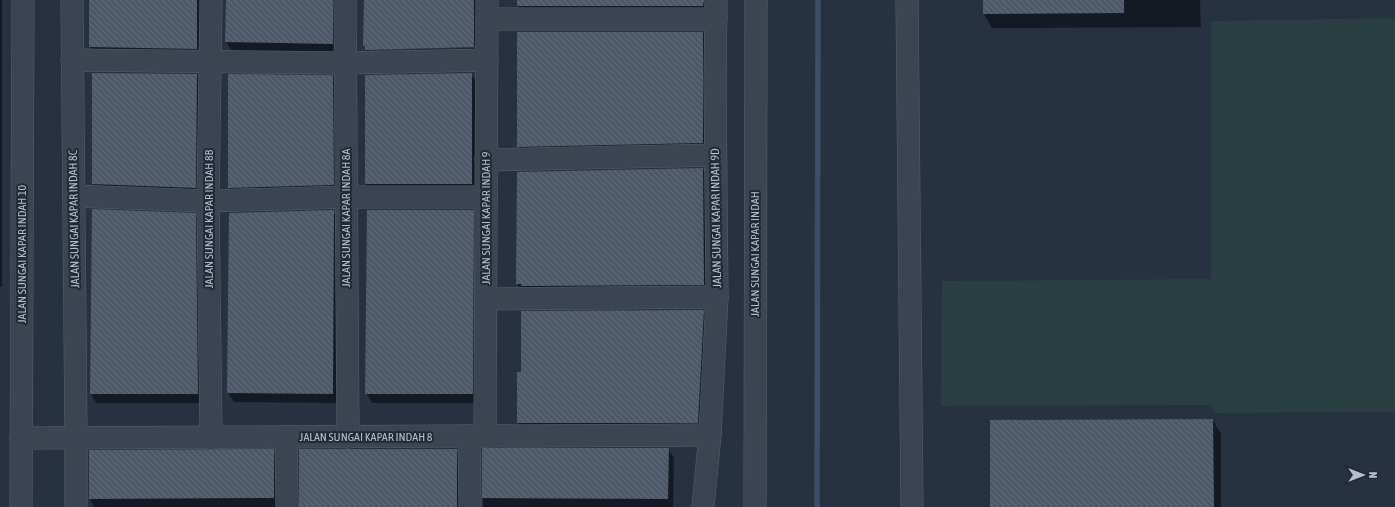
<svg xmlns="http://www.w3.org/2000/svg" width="1395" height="507" viewBox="0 0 1395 507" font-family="'Asap Condensed',sans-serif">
	<defs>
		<pattern id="building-back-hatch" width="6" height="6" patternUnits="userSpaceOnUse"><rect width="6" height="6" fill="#4c596b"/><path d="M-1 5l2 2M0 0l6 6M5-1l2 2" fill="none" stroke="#646f7f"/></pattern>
	</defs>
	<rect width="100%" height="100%" fill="#263242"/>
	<path fill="#283f43" d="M 1395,18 L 1395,412 L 1216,413 L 1210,405 L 941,406 L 942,281 L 1211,279 L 1211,21 Z"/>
	<g fill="#0007">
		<rect x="0" y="0" width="2" height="287"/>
		<path d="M 90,0 L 202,0 L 202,58 L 95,56 L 90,47 Z"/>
		<path d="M 227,0 L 338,0 L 338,53 L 232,51 L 226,42 Z"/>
		<path d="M 365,0 L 481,0 L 479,46 L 368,49 L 368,51 L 479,48 L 479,56 L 371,59 L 364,46 Z"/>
		<path d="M 518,0 L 712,0 L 708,9 L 524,16 L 518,6 Z"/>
		<path d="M 984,0 L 1200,0 L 1201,27 L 992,28 L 984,14 Z"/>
		<path d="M 703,32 L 708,42 L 708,152 L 523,156 L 518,147 Z"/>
		<path d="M 471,74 L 477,83 L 477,194 L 371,194 L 366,184 L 366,76 Z"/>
		<path d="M 197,75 L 202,84 L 201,197 L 99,193 L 93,184 Z"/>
		<path d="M 332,76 L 338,86 L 339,194 L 235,197 L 229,188 Z"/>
		<path d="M 703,169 L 708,178 L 709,294 L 523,293 L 517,283 Z"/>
		<path d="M 473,210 L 478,220 L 477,403 L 372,403 L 366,393 Z"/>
		<path d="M 333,211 L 339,220 L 338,403 L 234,402 L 228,393 Z"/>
		<path d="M 195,214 L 200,223 L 202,403 L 96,403 L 91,394 Z"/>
		<path d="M 703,311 L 709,320 L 703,432 L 523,432 L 518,423 L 518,373 Z"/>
		<path d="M 1213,420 L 1221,434 L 1221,507 L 991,507 Z"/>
		<path d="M 483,449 L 668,449 L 674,458 L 673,507 L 483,507 Z"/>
		<path d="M 273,450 L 278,460 L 279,507 L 94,507 L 90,499 Z"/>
		<path d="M 456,450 L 462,459 L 462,507 L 300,507 Z"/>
	</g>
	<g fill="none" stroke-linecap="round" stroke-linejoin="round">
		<path stroke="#3b4f6b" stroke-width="5.5" d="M 817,507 L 818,0"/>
	</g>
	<g fill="url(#building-back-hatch)">
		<path d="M 89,0 L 197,0 L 197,49 L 89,47 Z"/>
		<path d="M 226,0 L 333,0 L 333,44 L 225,42 Z"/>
		<path d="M 364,0 L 474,0 L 474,47 L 365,50 L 365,46 L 363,46 Z"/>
		<path d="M 517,0 L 704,0 L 703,6 L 517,6 Z"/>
		<path d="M 983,0 L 1124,0 L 1124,13 L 983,14 Z"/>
		<path d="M 517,32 L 703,32 L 703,143 L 517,147 Z"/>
		<path d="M 92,73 L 197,74 L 196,188 L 92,184 Z"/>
		<path d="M 472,73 L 472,184 L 365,184 L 365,75 Z"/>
		<path d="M 228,74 L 333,75 L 334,185 L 228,188 Z"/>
		<path d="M 703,168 L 704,285 L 521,286 L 521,284 L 516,284 L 517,172 Z"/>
		<path d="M 92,209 L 196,213 L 198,394 L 90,394 Z"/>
		<path d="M 334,210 L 333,394 L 227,393 L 229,213 Z"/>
		<path d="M 367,210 L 474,210 L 473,394 L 365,394 Z"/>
		<path d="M 704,310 L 698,423 L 517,423 L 517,372 L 521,372 L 521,311 Z"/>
		<path d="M 1213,419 L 1214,507 L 990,507 L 990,420 Z"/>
		<path d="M 482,448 L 669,448 L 668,499 L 482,498 Z"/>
		<path d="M 274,449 L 274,498 L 89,499 L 89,450 Z"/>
		<rect x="299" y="449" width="158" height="58"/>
	</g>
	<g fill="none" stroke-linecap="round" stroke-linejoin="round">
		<g stroke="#58626f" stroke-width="23">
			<g id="minor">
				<path d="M 72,0 L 76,438 L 76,507"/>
				<path d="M 211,0 L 208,201 L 211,438"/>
				<path d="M 345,0 L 348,437"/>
				<path d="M 907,0 L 912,507"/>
				<path d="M 487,19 L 716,19"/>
				<path d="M 72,60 L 345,63 L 487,60"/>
				<path d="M 486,160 L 715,155"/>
				<path d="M 74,196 L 208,201 L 346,197 L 486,197"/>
				<path d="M 486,299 L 717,297"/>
				<path d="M 469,436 L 470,507"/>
				<path d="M 485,436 L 487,0"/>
				<path d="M 286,437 L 287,507"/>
				<path d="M 21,438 L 710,435"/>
				<path d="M 21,507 L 23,0"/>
				<path d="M 703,507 L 710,435 L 717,297 L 715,82 L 716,0"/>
				<path d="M 755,507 L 756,0"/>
			</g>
		</g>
		<use href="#minor" stroke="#3a4452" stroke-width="22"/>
	</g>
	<g text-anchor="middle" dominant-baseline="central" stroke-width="4" stroke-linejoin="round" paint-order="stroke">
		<g font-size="12" fill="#b7bfcc" stroke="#1f2937">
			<text transform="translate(346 218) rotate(-90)">JALAN SUNGAI KAPAR INDAH 8A</text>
			<text transform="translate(486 218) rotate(-90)">JALAN SUNGAI KAPAR INDAH 9</text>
			<text transform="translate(716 218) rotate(-91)">JALAN SUNGAI KAPAR INDAH 9D</text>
			<text transform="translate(74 219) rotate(-91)">JALAN SUNGAI KAPAR INDAH 8C</text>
			<text transform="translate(209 219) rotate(-90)">JALAN SUNGAI KAPAR INDAH 8B</text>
			<text transform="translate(22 254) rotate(-90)">JALAN SUNGAI KAPAR INDAH 10</text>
			<text transform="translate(755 254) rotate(-90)">JALAN SUNGAI KAPAR INDAH</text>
			<text x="366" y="437">JALAN SUNGAI KAPAR INDAH 8</text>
		</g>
	</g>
	<g transform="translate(1363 475) rotate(90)" stroke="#1f2937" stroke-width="3" paint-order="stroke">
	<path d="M0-3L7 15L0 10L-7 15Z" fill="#b7bfcc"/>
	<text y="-6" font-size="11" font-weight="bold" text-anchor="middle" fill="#b7bfcc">N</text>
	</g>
</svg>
